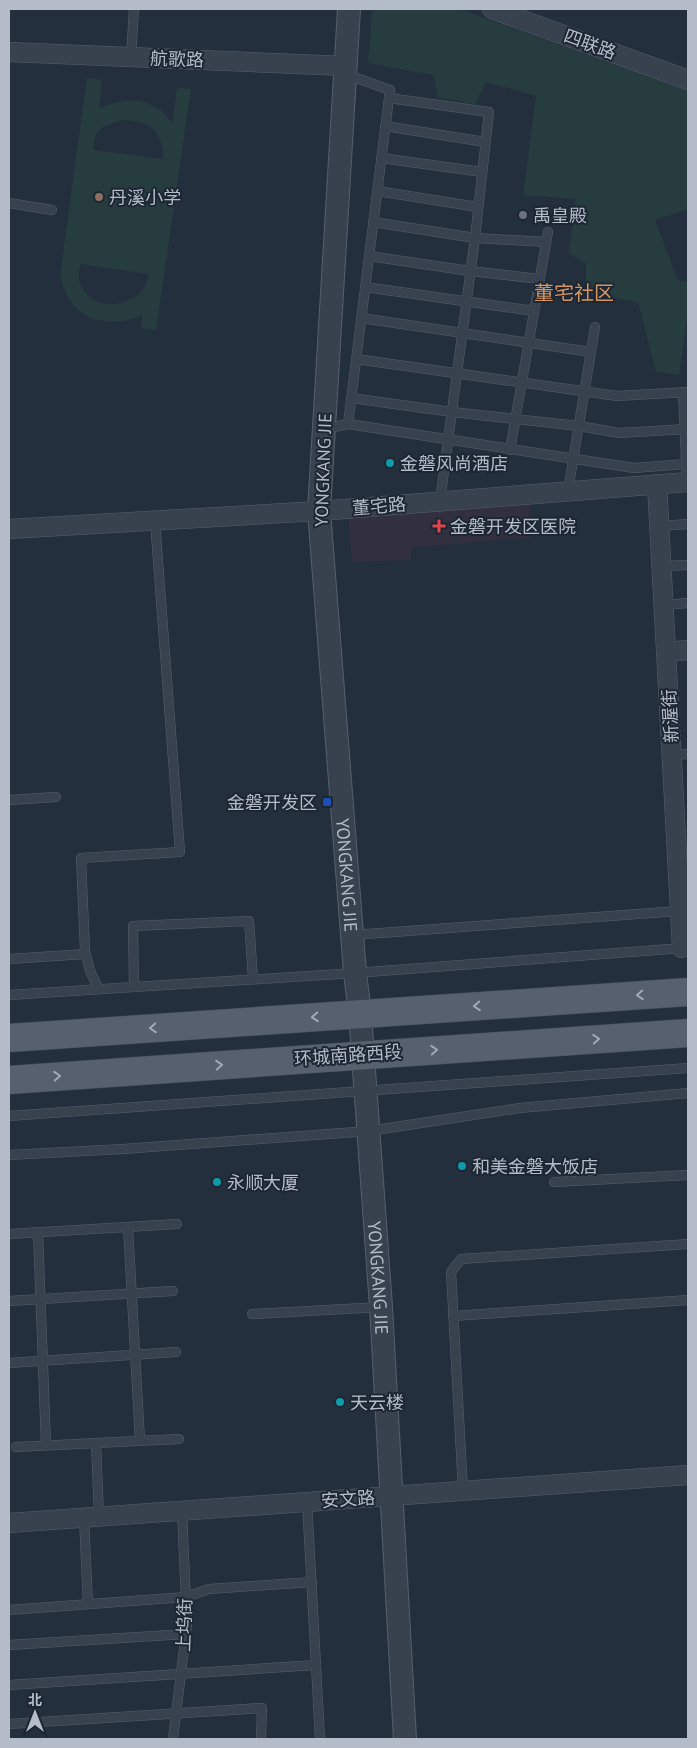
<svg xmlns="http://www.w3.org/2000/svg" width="697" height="1748" viewBox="0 0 697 1748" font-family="'PT Sans','Noto Sans SC',sans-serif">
	<rect width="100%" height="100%" fill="#242f3e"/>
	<path fill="#32303f" d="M 529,501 L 530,538 L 412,547 L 411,560 L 352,562 L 348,515 Z"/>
	<g fill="#263c3f" fill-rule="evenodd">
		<path d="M 372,9 L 459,9 L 688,91 L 688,209 L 655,220 L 678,281 L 688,282 L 688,312 L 679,375 L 656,372 L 638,302 L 586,293 L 586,264 L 569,253 L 576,199 L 523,195 L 536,96 L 486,82 L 475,104 L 438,98 L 433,75 L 368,63 Z"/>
		<path d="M 87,78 L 102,80 L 99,108 C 129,97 151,95 172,123 L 177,87 L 191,89 L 156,330 L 141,328 L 142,315 C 122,325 92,325 75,307 C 67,299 63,286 60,275 ZM 128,120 C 153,123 164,134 163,159 L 93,150 C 94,146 94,141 95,137 C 100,125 116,121 128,120 ZM 80,265 L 80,264 L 149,274 C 147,281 145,287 141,292 C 137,297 130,300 124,302 C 105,309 81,299 79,277 C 79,273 79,268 80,265 Z"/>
	</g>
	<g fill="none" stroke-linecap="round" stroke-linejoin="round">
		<g stroke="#565f6c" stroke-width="10">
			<g id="service">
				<path d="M 131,57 L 134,9"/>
				<path d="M 345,74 L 390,90 L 348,424"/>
				<path d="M 389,98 L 489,112 L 475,238 L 440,501"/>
				<path d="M 385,126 L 485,142"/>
				<path d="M 381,158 L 482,172"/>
				<path d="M 377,191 L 478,207"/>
				<path d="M 9,203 L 52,210"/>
				<path d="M 373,222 L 475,238 L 546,242"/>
				<path d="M 369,256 L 470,271 L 540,279"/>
				<path d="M 365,287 L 534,311"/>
				<path d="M 361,318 L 591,352"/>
				<path d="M 356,359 L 617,396 L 688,392"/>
				<path d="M 683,392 L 687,482"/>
				<path d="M 351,398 L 452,412 L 579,426 L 619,433 L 688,429"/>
				<path d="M 325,429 L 348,424 L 634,468 L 686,464"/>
				<path d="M 510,450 L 548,232"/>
				<path d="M 568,491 L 595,327"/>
				<path d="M 660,526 L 688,524"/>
				<path d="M 662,566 L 688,565"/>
				<path d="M 664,605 L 688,603"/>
				<path d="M 672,755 L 688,754"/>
				<path d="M 9,800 L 56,797"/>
				<path d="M 353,935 L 679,911"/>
				<path d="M 9,959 L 86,954"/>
				<path d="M 134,987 L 133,926 L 249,921 L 253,979"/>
				<path d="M 99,989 L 90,971 L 85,951 L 81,858 L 180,852 L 155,521"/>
				<path d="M 9,995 L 355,973 L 683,948"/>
				<path d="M 9,1116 L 688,1068"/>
				<path d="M 9,1155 L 123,1149 L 369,1131 L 520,1108 L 688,1093"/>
				<path d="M 554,1182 L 688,1175"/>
				<path d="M 128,1227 L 140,1441"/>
				<path d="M 38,1232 L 46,1445"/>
				<path d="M 9,1234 L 177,1224"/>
				<path d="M 9,1301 L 173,1291"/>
				<path d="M 252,1314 L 381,1307"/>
				<path d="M 453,1316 L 688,1300"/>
				<path d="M 9,1363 L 176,1352"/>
				<path d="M 96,1443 L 99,1517"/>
				<path d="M 16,1447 L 179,1439"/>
				<path d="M 463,1490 L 451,1272 L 461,1259 L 688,1244"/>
				<path d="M 307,1501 L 320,1739"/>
				<path d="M 84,1518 L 88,1604"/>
				<path d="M 9,1610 L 186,1597 L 209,1589 L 312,1582"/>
				<path d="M 9,1645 L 186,1634"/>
				<path d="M 9,1685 L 316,1665"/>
				<path d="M 9,1724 L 262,1708 L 261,1739"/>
				<path d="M 173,1739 L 187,1624 L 182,1511"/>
			</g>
		</g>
		<g stroke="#565f6c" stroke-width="20">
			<g id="minor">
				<path d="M 492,9 L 688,80"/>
				<path d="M 9,52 L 346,66"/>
				<path d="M 657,484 L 682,948"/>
				<path d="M 9,529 L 319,511 L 688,482"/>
				<path d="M 666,652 L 688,650"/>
				<path d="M 9,1523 L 688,1475"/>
			</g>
		</g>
		<g stroke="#565f6c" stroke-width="24">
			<g id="tertiary">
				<path id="s1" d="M 349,9 L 319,511 L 355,973 L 360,1014 L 381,1307 L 405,1739"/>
			</g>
		</g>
		<g stroke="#414a57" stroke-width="29">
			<g id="primary">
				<path d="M 9,1038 L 688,992"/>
				<path d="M 9,1080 L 688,1033"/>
			</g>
		</g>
		<use href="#service" stroke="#38414e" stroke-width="9"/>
		<use href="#minor" stroke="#38414e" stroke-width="19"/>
		<use href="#tertiary" stroke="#38414e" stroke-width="22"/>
		<use href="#primary" stroke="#56606e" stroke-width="28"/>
	</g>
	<defs><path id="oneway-chevron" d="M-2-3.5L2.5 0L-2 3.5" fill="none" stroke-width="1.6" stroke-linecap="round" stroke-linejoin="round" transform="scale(1.25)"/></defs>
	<g stroke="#a1aab7">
		<use href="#oneway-chevron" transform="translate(640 995) rotate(176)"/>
		<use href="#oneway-chevron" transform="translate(477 1006) rotate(176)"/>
		<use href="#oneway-chevron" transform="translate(315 1017) rotate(176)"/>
		<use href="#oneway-chevron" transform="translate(153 1028) rotate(176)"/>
		<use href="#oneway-chevron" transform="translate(596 1039) rotate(-4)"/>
		<use href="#oneway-chevron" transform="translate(434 1050) rotate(-4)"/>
		<use href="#oneway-chevron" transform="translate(219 1065) rotate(-4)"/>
		<use href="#oneway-chevron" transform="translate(57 1076) rotate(-4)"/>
	</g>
	<circle fill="#8d6e63" stroke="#1d2633" stroke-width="2" cx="99" cy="197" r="5"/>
	<circle fill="#6b7280" stroke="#1d2633" stroke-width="2" cx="523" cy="215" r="5"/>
	<g fill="#0f9aa8" stroke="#1d2633" stroke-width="2">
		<circle cx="390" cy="463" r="5"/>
		<circle cx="462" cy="1166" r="5"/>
		<circle cx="217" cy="1182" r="5"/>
		<circle cx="340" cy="1402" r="5"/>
	</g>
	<path fill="#e0444e" stroke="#1d2633" stroke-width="2" d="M436.5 518.5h5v5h5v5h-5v5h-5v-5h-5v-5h5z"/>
	<rect fill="#1a4fb4" stroke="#1d2633" stroke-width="2" x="322" y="797" width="10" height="10" rx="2.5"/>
	<g text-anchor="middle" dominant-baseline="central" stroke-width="4" stroke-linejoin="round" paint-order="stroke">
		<g font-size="18" fill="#b4bcc9" stroke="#1d2633">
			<text transform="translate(590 44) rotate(20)">四联路</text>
			<text transform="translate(177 59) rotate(2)">航歌路</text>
			<text transform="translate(323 470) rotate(-88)">YONGKANG JIE</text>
			<text transform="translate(379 506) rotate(-5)">董宅路</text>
			<text transform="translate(670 716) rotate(-93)">新渥街</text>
			<text stroke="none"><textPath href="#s1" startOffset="868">YONGKANG JIE</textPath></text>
			<text transform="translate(348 1055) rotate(-4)">环城南路西段</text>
			<text stroke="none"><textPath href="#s1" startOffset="1272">YONGKANG JIE</textPath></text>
			<text transform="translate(348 1499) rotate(-4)">安文路</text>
			<text transform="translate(184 1625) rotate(-88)">上坞街</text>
		</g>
		<g font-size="18" fill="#b4bcc9" stroke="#1d2633" text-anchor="start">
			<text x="109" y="197">丹溪小学</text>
			<text x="533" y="215">禹皇殿</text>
			<text x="400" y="463">金磐风尚酒店</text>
			<text x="450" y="526">金磐开发区医院</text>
			<text x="317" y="802" text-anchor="end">金磐开发区</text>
			<text x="472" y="1166">和美金磐大饭店</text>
			<text x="227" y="1182">永顺大厦</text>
			<text x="350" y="1402">天云楼</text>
		</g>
		<g font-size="20" fill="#d59563" stroke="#1d2633">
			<text x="574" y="293">董宅社区</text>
		</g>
	</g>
	<rect width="697" height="1748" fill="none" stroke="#b4bcc9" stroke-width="20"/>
	<g transform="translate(35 1713)" stroke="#1d2633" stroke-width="4" paint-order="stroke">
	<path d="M0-4L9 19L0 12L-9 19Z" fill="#b4bcc9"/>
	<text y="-8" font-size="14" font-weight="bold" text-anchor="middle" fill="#b4bcc9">北</text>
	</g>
</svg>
